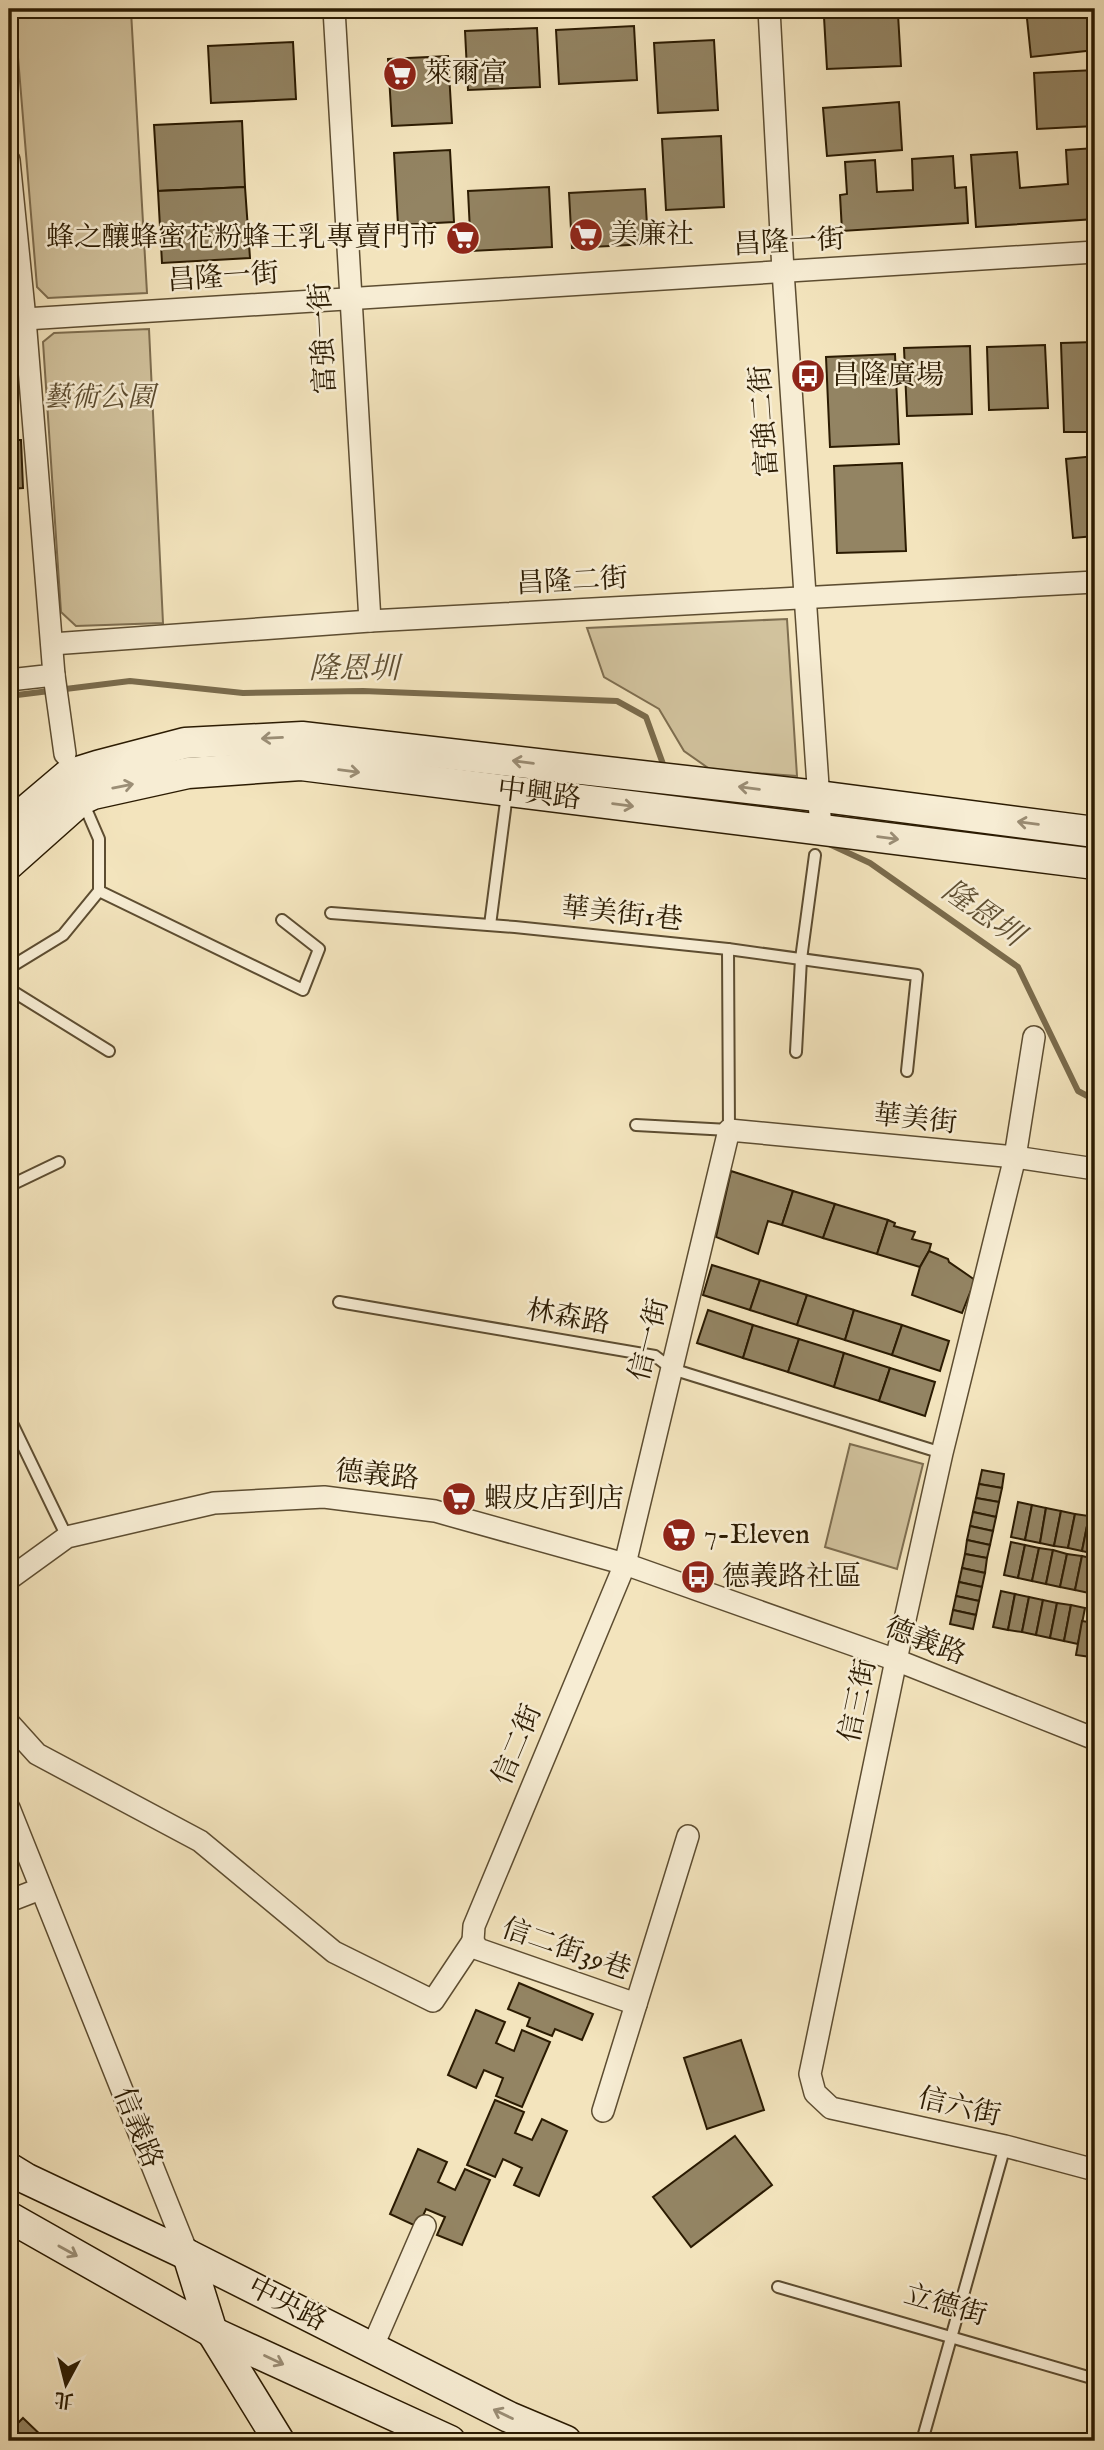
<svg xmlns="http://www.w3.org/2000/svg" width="1104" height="2450" viewBox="0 0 1104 2450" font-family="'IM FELL English','Noto Serif TC',serif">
	<rect width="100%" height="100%" fill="#f3e4bd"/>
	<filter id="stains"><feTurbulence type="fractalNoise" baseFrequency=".00286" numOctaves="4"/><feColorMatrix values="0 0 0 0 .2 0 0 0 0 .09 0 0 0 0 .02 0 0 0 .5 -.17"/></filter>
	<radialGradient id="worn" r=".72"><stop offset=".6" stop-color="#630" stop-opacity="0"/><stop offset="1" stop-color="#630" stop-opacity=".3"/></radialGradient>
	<g fill="#d1c29d" stroke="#7e6e50" stroke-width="2">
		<path d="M 14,9 L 131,11 L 147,293 L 48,298 L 37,287 Z"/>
		<path d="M 149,329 L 163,623 L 76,626 L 61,612 L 43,342 L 54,333 Z"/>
		<path d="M 787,619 L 797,776 L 711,770 L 684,751 L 659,709 L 604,677 L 587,628 Z"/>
		<path d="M 850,1444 L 923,1464 L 897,1569 L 825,1547 Z"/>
	</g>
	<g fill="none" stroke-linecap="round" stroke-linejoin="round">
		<g stroke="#7a6b4c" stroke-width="6">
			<path d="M 9,696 L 130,681 L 243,693 L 363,691 L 617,701 L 646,717 L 663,764"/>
			<path d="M 829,844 L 870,863 L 1018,967 L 1078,1091 L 1095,1100"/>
		</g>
	</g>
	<g fill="#938463" stroke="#2b1b02" stroke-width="2">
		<path d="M 1026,9 L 1093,9 L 1095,50 L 1031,57 Z"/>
		<path d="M 898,14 L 901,66 L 827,69 L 824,17 Z"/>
		<path d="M 634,26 L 637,80 L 559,84 L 556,30 Z"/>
		<path d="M 537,28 L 540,87 L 468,90 L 465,31 Z"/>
		<path d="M 714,40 L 718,110 L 658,113 L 654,43 Z"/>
		<path d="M 293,42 L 296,99 L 211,103 L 208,46 Z"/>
		<path d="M 448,56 L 452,123 L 392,126 L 388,59 Z"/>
		<path d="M 1095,70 L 1095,126 L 1037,129 L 1034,73 Z"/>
		<path d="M 899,102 L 902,150 L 827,156 L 823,108 Z"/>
		<path d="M 242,121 L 245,187 L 158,191 L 154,125 Z"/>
		<path d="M 721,136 L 724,207 L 666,210 L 662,139 Z"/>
		<path d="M 1095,148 L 1095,219 L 976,227 L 971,155 L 1017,152 L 1020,188 L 1068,184 L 1066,150 Z"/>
		<path d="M 450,150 L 454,222 L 398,225 L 394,153 Z"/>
		<path d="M 953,156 L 955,188 L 966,187 L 968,223 L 842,231 L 840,195 L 847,194 L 845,162 L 875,160 L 877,192 L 913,190 L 912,159 Z"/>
		<path d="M 245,187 L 250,258 L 162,263 L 158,191 Z"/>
		<path d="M 549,187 L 552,247 L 471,251 L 468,191 Z"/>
		<path d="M 645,189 L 648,244 L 572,248 L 569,193 Z"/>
		<path d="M 1095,342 L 1095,432 L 1064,432 L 1061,343 Z"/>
		<path d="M 1045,345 L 1048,408 L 989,410 L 987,347 Z"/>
		<path d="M 970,346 L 972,414 L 907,416 L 904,348 Z"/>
		<path d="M 895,354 L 899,444 L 830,447 L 826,357 Z"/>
		<path d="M 9,440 L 21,440 L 23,488 L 9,489 Z"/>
		<path d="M 1095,456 L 1095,536 L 1073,538 L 1066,459 Z"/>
		<path d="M 902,463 L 906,551 L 837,553 L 834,466 Z"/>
		<path d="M 731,1171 L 793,1191 L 782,1225 L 768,1221 L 758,1254 L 716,1237 Z"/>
		<path d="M 793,1191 L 835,1204 L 823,1238 L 782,1225 Z"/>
		<path d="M 835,1204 L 888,1220 L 877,1254 L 823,1238 Z"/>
		<path d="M 888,1220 L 895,1223 L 894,1226 L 915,1232 L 912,1239 L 931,1244 L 929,1251 L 920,1267 L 877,1254 Z"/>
		<path d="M 929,1251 L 948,1259 L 949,1262 L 975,1280 L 962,1313 L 912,1295 L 920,1267 Z"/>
		<path d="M 712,1265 L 760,1280 L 750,1310 L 703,1295 Z"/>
		<path d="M 760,1280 L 807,1295 L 797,1325 L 750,1310 Z"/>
		<path d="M 807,1295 L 854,1310 L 845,1340 L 797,1325 Z"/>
		<path d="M 708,1310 L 753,1325 L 743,1358 L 697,1343 Z"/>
		<path d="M 854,1310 L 902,1325 L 892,1355 L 845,1340 Z"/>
		<path d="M 753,1325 L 799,1339 L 788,1372 L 743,1358 Z"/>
		<path d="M 902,1325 L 949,1341 L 940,1371 L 892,1355 Z"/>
		<path d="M 799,1339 L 844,1353 L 834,1387 L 788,1372 Z"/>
		<path d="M 844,1353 L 890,1368 L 879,1401 L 834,1387 Z"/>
		<path d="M 890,1368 L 935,1382 L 925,1416 L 879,1401 Z"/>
		<path d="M 982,1470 L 1004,1474 L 1002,1488 L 979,1484 Z"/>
		<path d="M 979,1484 L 1002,1488 L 999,1502 L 976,1498 Z"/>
		<path d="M 976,1498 L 999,1502 L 996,1517 L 973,1512 Z"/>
		<path d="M 1018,1502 L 1032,1505 L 1025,1540 L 1011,1537 Z"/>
		<path d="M 1032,1505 L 1046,1508 L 1040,1543 L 1025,1540 Z"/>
		<path d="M 1046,1508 L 1061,1511 L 1054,1546 L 1040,1543 Z"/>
		<path d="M 1061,1511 L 1075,1514 L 1068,1548 L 1054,1546 Z"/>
		<path d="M 973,1512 L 996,1517 L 993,1531 L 970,1526 Z"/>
		<path d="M 1075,1514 L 1089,1516 L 1082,1551 L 1068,1548 Z"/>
		<path d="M 1089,1516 L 1095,1518 L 1095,1554 L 1082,1551 Z"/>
		<path d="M 970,1526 L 993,1531 L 990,1545 L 967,1540 Z"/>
		<path d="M 967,1540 L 990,1545 L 987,1558 L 965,1554 Z"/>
		<path d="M 1011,1542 L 1025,1545 L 1018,1578 L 1004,1575 Z"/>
		<path d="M 1025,1545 L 1039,1548 L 1032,1581 L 1018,1578 Z"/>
		<path d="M 1039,1548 L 1053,1550 L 1046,1584 L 1032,1581 Z"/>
		<path d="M 1053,1550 L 1067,1554 L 1060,1587 L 1046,1584 Z"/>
		<path d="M 965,1554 L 987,1558 L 985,1573 L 962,1568 Z"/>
		<path d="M 1067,1554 L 1082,1556 L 1075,1590 L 1060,1587 Z"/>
		<path d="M 1082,1556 L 1095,1559 L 1089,1593 L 1075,1590 Z"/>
		<path d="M 962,1568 L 985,1573 L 982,1587 L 959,1582 Z"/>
		<path d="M 959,1582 L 982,1587 L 979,1601 L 956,1596 Z"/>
		<path d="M 1001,1591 L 1015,1594 L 1008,1630 L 993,1627 Z"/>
		<path d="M 1015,1594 L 1029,1597 L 1022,1632 L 1008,1630 Z"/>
		<path d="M 956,1596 L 979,1601 L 976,1615 L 953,1610 Z"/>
		<path d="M 1029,1597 L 1043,1600 L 1036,1635 L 1022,1632 Z"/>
		<path d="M 1043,1600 L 1057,1603 L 1050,1638 L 1036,1635 Z"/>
		<path d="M 1057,1603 L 1071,1605 L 1064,1641 L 1050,1638 Z"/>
		<path d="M 1071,1605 L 1085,1608 L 1078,1644 L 1064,1641 Z"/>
		<path d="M 953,1610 L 976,1615 L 973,1629 L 950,1624 Z"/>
		<path d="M 1082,1621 L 1095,1623 L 1091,1657 L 1076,1655 Z"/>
		<path d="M 519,1983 L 593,2014 L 582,2040 L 555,2029 L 552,2036 L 527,2026 L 530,2018 L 508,2009 Z"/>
		<path d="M 476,2010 L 505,2022 L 496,2043 L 514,2051 L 522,2030 L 550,2042 L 522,2107 L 496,2096 L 503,2078 L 484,2070 L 476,2088 L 448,2075 Z"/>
		<path d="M 741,2040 L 764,2110 L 707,2129 L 684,2058 Z"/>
		<path d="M 495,2100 L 524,2112 L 515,2133 L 532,2140 L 542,2119 L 567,2131 L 539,2196 L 514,2185 L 522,2168 L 503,2159 L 495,2177 L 467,2165 Z"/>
		<path d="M 735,2136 L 772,2185 L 691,2247 L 653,2197 Z"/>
		<path d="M 418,2149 L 447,2162 L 438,2182 L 455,2190 L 465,2169 L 490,2180 L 462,2245 L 437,2235 L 445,2217 L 426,2209 L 418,2227 L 390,2214 Z"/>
		<path d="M 23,2418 L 47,2441 L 9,2441 L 9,2432 Z"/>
	</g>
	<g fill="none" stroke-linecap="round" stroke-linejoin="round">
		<g stroke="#5d4d31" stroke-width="14">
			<g id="lane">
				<path d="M 83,802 L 99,839 L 99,891 L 303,990 L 319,949 L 282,920"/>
				<path d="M 331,913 L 515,927 L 728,949 L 917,975 L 907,1071"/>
				<path d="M 490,925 L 507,794"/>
				<path d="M 9,968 L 63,935 L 99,891"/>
				<path d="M 9,989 L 109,1051"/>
				<path d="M 796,1052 L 801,959 L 815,855"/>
				<path d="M 636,1125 L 729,1130 L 728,949"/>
				<path d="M 9,1186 L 59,1162"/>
				<path d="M 339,1302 L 655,1356 L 672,1369 L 942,1453"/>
				<path d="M 9,1417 L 67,1537"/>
				<path d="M 778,2287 L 1095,2379"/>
				<path d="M 922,2441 L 1005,2146"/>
			</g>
		</g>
		<g stroke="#5d4d31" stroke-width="24">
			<g id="street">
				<path d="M 334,9 L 370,621"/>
				<path d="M 769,9 L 783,271 L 821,830"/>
				<path d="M 9,160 L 25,319 L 54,675 L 9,680"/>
				<path d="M 25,319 L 1095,252"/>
				<path d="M 52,644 L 370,621 L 1095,582"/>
				<path d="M 54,675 L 65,754"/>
				<path d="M 1034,1037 L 1015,1157 L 942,1453 L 896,1660 L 810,2074 L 815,2093 L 831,2108 L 1005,2146 L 1095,2170"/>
				<path d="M 9,1579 L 67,1537 L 214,1503 L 324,1497 L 435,1511 L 625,1564 L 896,1660 L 1095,1739"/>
				<path d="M 9,1723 L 37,1754 L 200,1841 L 334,1952 L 433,2001 L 473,1941"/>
				<path d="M 9,1808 L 188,2255"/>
				<path d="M 9,1901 L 40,1889"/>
				<path d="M 636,2004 L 478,1949 L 473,1941 L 474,1926 L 625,1564 L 729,1130 L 1015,1157 L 1095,1169"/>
				<path d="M 603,2111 L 688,1836"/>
				<path d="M 372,2348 L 425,2226"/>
			</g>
		</g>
		<g stroke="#2b1b02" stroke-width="33">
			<g id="secondary">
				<path d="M 9,825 L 68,775 L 97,766 L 185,743 L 302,737 L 817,796 L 1095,832"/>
				<path d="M 9,864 L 82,799 L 93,794 L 188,773 L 301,765 L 1095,864"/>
				<path d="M 9,2168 L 27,2179 L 188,2255 L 509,2417 L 566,2441"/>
				<path d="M 9,2217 L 212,2332 L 450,2441"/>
				<path d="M 188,2255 L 212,2332 L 279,2441"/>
			</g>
		</g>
		<use href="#lane" stroke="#f7edd4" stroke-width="10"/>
		<use href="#street" stroke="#f7edd4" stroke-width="21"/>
		<use href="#secondary" stroke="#f7edd4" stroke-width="30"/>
	</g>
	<defs><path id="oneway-shaft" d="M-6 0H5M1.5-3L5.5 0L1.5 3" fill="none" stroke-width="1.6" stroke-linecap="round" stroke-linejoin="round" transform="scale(1.75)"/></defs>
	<g stroke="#9b8e76">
		<use href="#oneway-shaft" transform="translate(272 738) rotate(177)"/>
		<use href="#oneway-shaft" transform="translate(523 762) rotate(-173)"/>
		<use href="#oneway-shaft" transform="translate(349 771) rotate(7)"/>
		<use href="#oneway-shaft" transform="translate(123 786) rotate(-11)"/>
		<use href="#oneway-shaft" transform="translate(749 788) rotate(-173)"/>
		<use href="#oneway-shaft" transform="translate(623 805) rotate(7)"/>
		<use href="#oneway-shaft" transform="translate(1028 823) rotate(-173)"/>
		<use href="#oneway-shaft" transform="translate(888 838) rotate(7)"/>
		<use href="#oneway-shaft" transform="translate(68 2251) rotate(29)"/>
		<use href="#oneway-shaft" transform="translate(274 2360) rotate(25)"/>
		<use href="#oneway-shaft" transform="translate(503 2414) rotate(-154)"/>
	</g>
	<defs>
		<g id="supermarket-disc" transform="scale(1.75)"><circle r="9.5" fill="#8f2418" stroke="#f7edd4"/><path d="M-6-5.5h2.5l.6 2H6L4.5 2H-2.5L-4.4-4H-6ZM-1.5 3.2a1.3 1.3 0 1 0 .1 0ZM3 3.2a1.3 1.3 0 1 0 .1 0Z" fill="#fff"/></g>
		<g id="bus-disc" transform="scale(1.75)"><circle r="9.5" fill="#8f2418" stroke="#f7edd4"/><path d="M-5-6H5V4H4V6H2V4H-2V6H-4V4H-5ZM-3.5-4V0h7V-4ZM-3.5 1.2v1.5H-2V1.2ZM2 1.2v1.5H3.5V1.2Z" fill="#fff"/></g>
	</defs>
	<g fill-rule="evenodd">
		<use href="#supermarket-disc" x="400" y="74"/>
		<use href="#supermarket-disc" x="586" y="235"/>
		<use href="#supermarket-disc" x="463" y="238"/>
		<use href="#bus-disc" x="808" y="376"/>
		<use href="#supermarket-disc" x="459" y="1499"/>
		<use href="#supermarket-disc" x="679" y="1535"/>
		<use href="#bus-disc" x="698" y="1577"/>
	</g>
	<g text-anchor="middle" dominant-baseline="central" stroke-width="5" stroke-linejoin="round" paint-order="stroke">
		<g font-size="28" fill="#2b1b02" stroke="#f7edd4" text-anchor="start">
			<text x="424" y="74">萊爾富</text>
			<text x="610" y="235">美廉社</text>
			<text x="438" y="238" text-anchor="end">蜂之釀蜂蜜花粉蜂王乳專賣門市</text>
			<text x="832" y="376">昌隆廣場</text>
			<text x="484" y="1499">蝦皮店到店</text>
			<text x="704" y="1535">7-Eleven</text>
			<text x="722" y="1577">德義路社區</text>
		</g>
		<g font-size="28" fill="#2b1b02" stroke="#f7edd4">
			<text transform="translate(789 243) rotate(-3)">昌隆一街</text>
			<text transform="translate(223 278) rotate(-4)">昌隆一街</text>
			<text transform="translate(324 338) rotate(-93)">富強一街</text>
			<text transform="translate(765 421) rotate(-94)">富強二街</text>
			<text transform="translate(572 582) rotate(-3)">昌隆二街</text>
			<text transform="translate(539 795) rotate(7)">中興路</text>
			<text transform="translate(622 915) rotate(6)">華美街1巷</text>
			<text transform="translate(915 1120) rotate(6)">華美街</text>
			<text transform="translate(568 1318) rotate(10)">林森路</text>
			<text transform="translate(650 1340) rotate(-76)">信一街</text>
			<text transform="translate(377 1476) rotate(6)">德義路</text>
			<text transform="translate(925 1642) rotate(21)">德義路</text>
			<text transform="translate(859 1701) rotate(-78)">信三街</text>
			<text transform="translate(518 1745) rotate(-67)">信二街</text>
			<text transform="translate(566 1950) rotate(19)">信二街39巷</text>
			<text transform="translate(959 2108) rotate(13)">信六街</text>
			<text transform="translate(137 2128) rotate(68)">信義路</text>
			<text transform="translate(287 2305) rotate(27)">中央路</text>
			<text transform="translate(945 2306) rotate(16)">立德街</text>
		</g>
		<g font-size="28" font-style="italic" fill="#5d4d30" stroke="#f7edd4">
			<text x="99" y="398">藝術公園</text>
		</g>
		<g font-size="30" font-style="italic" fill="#605033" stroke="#f7edd4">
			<text x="354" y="670">隆恩圳</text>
			<text transform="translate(982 914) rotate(35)">隆恩圳</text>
		</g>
	</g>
	<rect width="1104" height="2450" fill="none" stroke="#f3e4bd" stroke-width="35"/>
	<rect x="10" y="10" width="1083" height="2429" fill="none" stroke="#2b1b02" stroke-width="3.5"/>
	<rect x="18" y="18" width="1069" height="2415" fill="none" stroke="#2b1b02" stroke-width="2"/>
	<g transform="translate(66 2384) rotate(187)" stroke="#f7edd4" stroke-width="5" paint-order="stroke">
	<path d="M0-5L12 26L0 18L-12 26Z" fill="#2b1b02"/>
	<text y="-10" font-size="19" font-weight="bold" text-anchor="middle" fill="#2b1b02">北</text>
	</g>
	<rect width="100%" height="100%" filter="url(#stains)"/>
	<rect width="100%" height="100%" fill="url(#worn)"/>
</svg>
